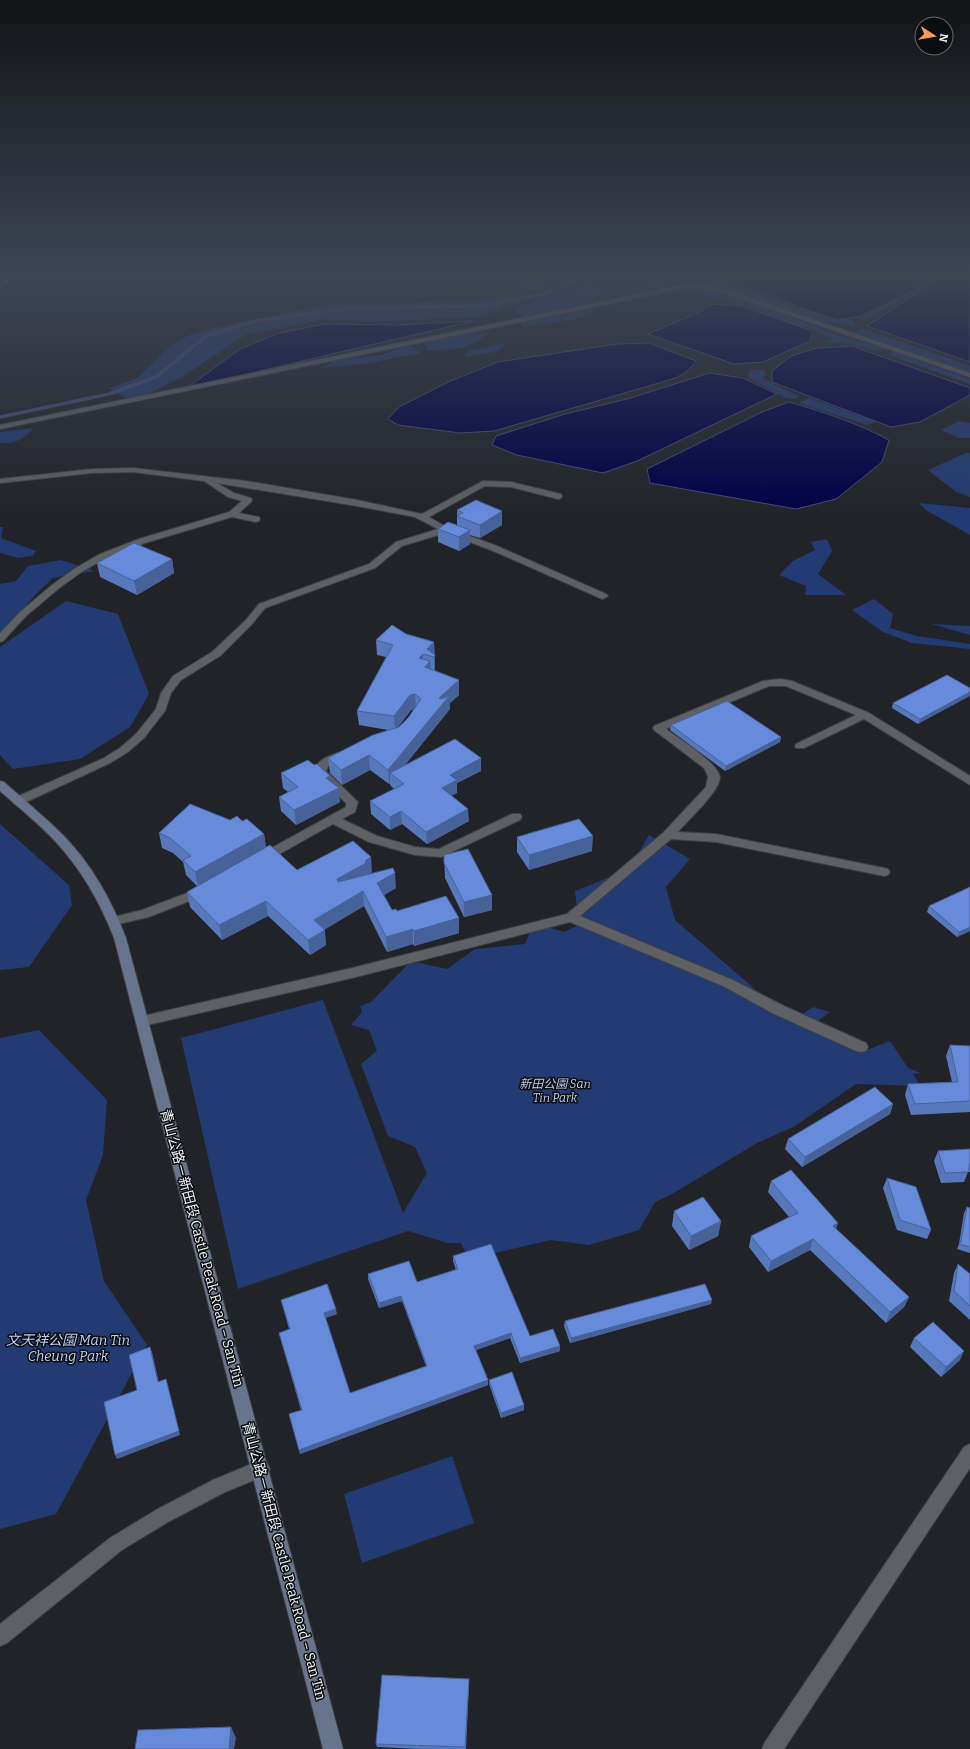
<svg xmlns="http://www.w3.org/2000/svg" width="970" height="1749" viewBox="0 0 970 1749" font-family="Bitter,'Noto Sans SC',serif">
	<rect width="100%" height="100%" fill="#212328"/>
	<g fill="#233b73">
		<path d="M 472,271 L 530,271 L 545,283 L 540,290 L 518,285 Z"/>
		<path d="M 623,271 L 653,271 L 657,274 L 640,277 L 623,274 Z"/>
		<path d="M 683,271 L 701,271 L 718,281 L 795,307 L 854,321 L 855,326 L 823,322 L 698,281 Z"/>
		<path d="M 926,276 L 934,277 L 911,294 L 864,320 L 849,313 Z"/>
		<path d="M 591,281 L 607,295 L 597,297 L 584,305 L 525,317 L 512,309 Z"/>
		<path d="M 658,283 L 675,284 L 639,292 L 623,290 Z"/>
		<path d="M 694,289 C 737,292 785,315 826,331 C 845,339 866,343 885,348 C 876,355 862,346 852,344 C 843,342 833,343 823,343 L 832,339 L 811,328 L 790,325 L 754,309 L 689,291 Z"/>
		<path d="M 518,292 L 532,299 L 481,317 L 386,321 L 322,320 L 245,335 L 180,378 L 133,402 L 109,388 L 137,378 L 170,347 L 189,335 L 213,328 L 328,304 L 476,301 Z"/>
		<path d="M 576,309 L 598,309 C 576,323 548,322 523,328 L 519,320 L 570,314 Z"/>
		<path d="M 861,328 L 968,365 L 970,366 L 970,373 L 856,333 Z"/>
		<path d="M 463,332 L 489,333 C 468,350 452,349 427,351 L 424,341 L 450,338 Z"/>
		<path d="M 506,343 L 499,351 L 465,357 L 470,350 Z"/>
		<path d="M 408,345 L 421,353 L 364,364 L 321,368 L 340,359 L 381,355 Z"/>
		<path d="M 893,352 L 970,379 L 970,384 L 889,355 Z"/>
		<path d="M 751,369 L 765,371 L 764,379 L 798,396 L 795,399 L 786,398 L 747,377 Z"/>
		<path d="M 809,398 L 876,422 L 867,425 L 799,403 Z"/>
		<path d="M 959,421 L 970,423 L 970,438 L 959,438 L 941,430 Z"/>
		<path d="M 34,428 C 24,438 15,445 0,443 L 0,432 Z"/>
		<path d="M 966,453 L 970,453 L 970,497 L 956,492 L 928,470 Z"/>
		<path d="M 919,503 L 970,508 L 970,535 L 926,510 Z"/>
		<path d="M 0,527 L 3,527 L 1,538 L 36,551 L 32,556 L 18,558 L 0,553 Z"/>
		<path d="M 827,539 L 832,551 L 818,574 L 846,595 L 805,595 L 806,586 L 779,575 L 793,561 L 815,550 L 811,542 Z"/>
		<path d="M 61,560 L 94,571 L 53,578 L 35,595 L 0,635 L 0,584 L 16,581 L 28,566 Z"/>
		<path d="M 874,599 L 893,614 L 890,628 L 917,636 L 970,644 L 970,649 L 912,643 L 883,632 L 852,610 Z"/>
		<path d="M 66,601 L 118,614 L 149,694 L 130,727 L 80,759 L 13,769 L 0,755 L 0,647 Z"/>
		<path d="M 932,624 L 970,626 L 970,635 Z"/>
		<path d="M 0,824 L 69,885 L 72,905 L 29,967 L 0,970 Z"/>
		<path d="M 649,835 L 690,859 L 666,887 L 675,920 L 779,1010 L 795,1018 L 813,1007 L 830,1012 L 811,1026 L 845,1044 L 864,1051 L 890,1041 L 908,1068 L 921,1073 L 913,1074 L 921,1086 L 856,1084 L 795,1126 L 757,1143 L 672,1194 L 655,1202 L 639,1230 L 589,1245 L 551,1240 L 469,1259 L 461,1243 L 448,1243 L 408,1231 L 238,1289 L 181,1038 L 323,1000 L 403,1213 L 427,1173 L 415,1147 L 388,1136 L 361,1064 L 377,1051 L 369,1030 L 351,1025 L 362,1012 L 360,1006 L 371,1002 L 411,961 L 447,969 L 475,949 L 525,944 L 534,923 L 564,932 L 579,925 L 575,891 L 610,877 L 639,852 Z"/>
		<path d="M 39,1030 L 107,1100 L 103,1155 L 86,1200 L 104,1281 L 147,1345 L 56,1514 L 0,1529 L 0,1038 Z"/>
		<path d="M 452,1456 L 474,1523 L 362,1563 L 344,1494 Z"/>
	</g>
	<g fill="#010046" stroke="#49497b">
		<path d="M 697,271 L 906,271 L 919,274 L 920,288 L 860,316 L 837,320 Z"/>
		<path d="M 962,271 L 970,273 L 970,362 L 867,326 L 944,276 Z"/>
		<path d="M 714,304 L 740,306 L 813,331 L 810,341 L 763,362 L 734,364 L 648,334 L 693,315 Z"/>
		<path d="M 473,321 L 187,388 L 240,349 L 279,333 L 325,324 L 397,325 Z"/>
		<path d="M 649,343 L 696,361 L 690,369 L 676,378 L 494,431 L 460,433 L 398,425 L 388,419 L 399,407 L 448,382 L 498,362 L 617,344 Z"/>
		<path d="M 852,346 L 970,388 L 970,395 L 920,422 L 891,427 L 772,382 L 772,371 L 791,356 L 817,348 Z"/>
		<path d="M 709,373 L 743,378 L 777,394 L 637,461 L 603,473 L 517,455 L 492,445 L 496,436 L 565,414 L 631,398 Z"/>
		<path d="M 789,402 C 824,412 857,423 889,440 L 882,462 L 836,499 L 796,509 L 650,483 L 647,469 L 762,412 Z"/>
	</g>
	<g fill="none" stroke-linecap="round" stroke-linejoin="round">
		<path stroke="#49497b" stroke-width="3.5" d="M 0,417 L 109,394 L 156,377 L 206,336 L 255,321 L 350,308 L 481,306 L 545,294 L 593,271"/>
		<g stroke="#3e4043" stroke-width="2">
			<g id="minor">
				<path d="M 687,284 L 718,287 L 970,373 L 970,377 L 715,290 L 687,288 L 0,429 L 0,425 Z"/>
				<path d="M 133,468 L 246,481 L 357,500 L 422,514 L 483,481 L 511,482 L 561,494 L 562,496 L 561,498 L 558,499 L 511,487 L 485,486 L 429,517 L 448,528 L 497,546 L 606,594 L 608,596 L 603,599 L 600,598 L 491,550 L 445,533 L 402,546 L 375,568 L 265,608 L 252,624 L 220,656 L 181,680 L 171,693 L 165,711 L 144,738 L 128,752 L 110,763 L 22,804 L 14,804 L 12,801 L 14,798 L 102,759 L 120,748 L 136,734 L 156,709 L 161,693 L 173,676 L 212,652 L 246,620 L 259,604 L 369,564 L 396,542 L 438,529 L 415,517 L 357,506 L 217,483 L 234,493 L 251,498 L 252,500 L 251,502 L 239,513 L 259,517 L 260,519 L 259,521 L 256,522 L 232,517 L 145,543 L 106,558 L 80,573 L 58,589 L 26,616 L 3,641 L 0,642 L 0,633 L 20,612 L 52,585 L 74,569 L 100,554 L 139,539 L 229,512 L 242,501 L 228,497 L 204,481 L 133,472 L 92,473 L 0,483 L 0,479 L 92,469 Z"/>
				<path d="M 780,679 L 792,681 L 869,713 L 970,776 L 970,785 L 864,719 L 804,748 L 796,748 L 795,746 L 796,744 L 856,715 L 786,686 L 769,686 L 666,729 C 678,738 720,764 720,778 C 719,792 687,821 678,832 L 716,834 L 884,868 L 888,869 L 890,872 L 888,875 L 884,876 L 716,842 L 671,839 L 580,916 L 733,980 L 784,1006 L 866,1043 L 868,1047 L 866,1051 L 861,1052 L 856,1051 L 774,1014 L 723,986 L 570,922 L 352,978 L 143,1026 L 138,1025 L 136,1021 L 138,1017 L 143,1016 L 352,968 L 567,914 L 664,832 L 706,787 L 708,776 L 704,768 L 654,730 L 653,728 L 654,726 L 763,681 Z"/>
				<path d="M 344,751 L 348,752 L 349,754 L 348,756 L 329,765 L 326,771 L 358,802 L 355,812 L 342,819 L 377,836 L 415,847 L 439,849 L 512,814 L 520,814 L 522,817 L 520,820 L 441,857 L 415,855 L 369,842 L 333,824 L 267,861 L 259,861 L 257,858 L 259,855 L 346,807 L 346,803 L 314,772 C 316,759 333,754 344,751 Z"/>
				<path d="M 203,887 L 207,888 L 209,891 L 207,894 L 149,917 L 114,925 L 110,924 L 108,921 L 110,918 L 142,910 Z"/>
				<path d="M 970,1444 L 970,1468 L 784,1749 L 762,1749 L 765,1742 L 964,1447 Z"/>
			</g>
		</g>
		<g stroke="#3e4043" stroke-width="2">
			<path id="tertiary" d="M 261,1460 L 267,1463 L 270,1469 L 267,1475 L 225,1492 L 168,1522 L 122,1550 L 7,1643 L 0,1646 L 0,1624 L 110,1538 L 156,1510 L 213,1480 Z"/>
		</g>
		<g stroke="#3e4043" stroke-width="2">
			<g id="secondary">
				<path d="M 17,271 L 24,271 L 0,288 L 0,283 Z"/>
				<path d="M 0,781 L 4,782 C 24,800 45,817 64,836 C 92,865 112,901 126,938 L 343,1749 L 323,1749 L 114,938 C 100,902 81,869 55,841 C 38,823 18,807 0,791 Z"/>
			</g>
		</g>
		<use href="#minor" fill="#5e6065" fill-rule="evenodd"/>
		<use href="#tertiary" fill="#5e6065" fill-rule="evenodd"/>
		<use href="#secondary" fill="#68748b" fill-rule="evenodd"/>
	</g>
	<g fill="#5878bc" fill-rule="evenodd">
		<path d="M 457,510 L 502,511 L 502,525 L 480,538 L 470,535 L 470,544 L 459,551 L 438,542 L 438,529 L 457,526 Z"/>
		<path d="M 172,559 L 174,573 L 137,595 L 100,577 L 97,563 Z"/>
		<path d="M 406,634 L 434,642 L 435,669 L 434,671 L 459,680 L 459,695 L 450,703 L 450,709 L 405,765 L 481,758 L 481,771 L 457,783 L 457,793 L 451,795 L 469,821 L 427,844 L 402,824 L 390,830 L 371,814 L 370,801 L 394,789 L 390,785 L 390,783 L 389,784 L 370,770 L 342,785 L 330,773 L 328,758 L 388,730 L 359,725 L 357,711 L 386,657 L 377,655 L 376,640 ZM 414,709 L 408,718 L 399,727 L 398,727 L 411,710 Z"/>
		<path d="M 970,688 L 918,724 L 892,708 L 893,703 Z"/>
		<path d="M 671,725 L 781,737 L 780,742 L 725,771 L 670,730 Z"/>
		<path d="M 281,773 L 330,781 L 340,802 L 296,825 L 281,811 L 279,797 L 288,792 L 283,788 Z"/>
		<path d="M 230,820 L 242,821 L 264,834 L 266,847 L 297,870 L 372,872 L 369,874 L 396,888 L 384,895 L 392,910 L 459,933 L 414,946 L 413,944 L 387,952 L 364,906 L 324,929 L 326,945 L 310,955 L 268,916 L 222,940 L 190,907 L 187,892 L 197,886 L 186,875 L 183,862 L 173,853 L 162,848 L 159,833 Z"/>
		<path d="M 517,837 L 592,851 L 529,870 L 517,852 Z"/>
		<path d="M 444,855 L 492,895 L 492,910 L 464,917 L 445,878 Z"/>
		<path d="M 970,887 L 970,931 L 957,937 L 927,912 L 929,906 Z"/>
		<path d="M 950,1045 L 970,1046 L 970,1112 L 911,1115 L 905,1095 L 908,1084 L 952,1082 L 946,1056 Z"/>
		<path d="M 893,1104 L 890,1114 L 802,1167 L 785,1149 L 788,1139 Z"/>
		<path d="M 970,1149 L 970,1172 L 968,1172 L 964,1182 L 941,1183 L 934,1161 L 938,1151 Z"/>
		<path d="M 887,1178 L 931,1230 L 927,1239 L 897,1230 L 883,1188 Z"/>
		<path d="M 771,1181 L 836,1229 L 909,1297 L 904,1307 L 886,1323 L 810,1250 L 768,1272 L 749,1247 L 751,1236 L 789,1217 L 768,1192 Z"/>
		<path d="M 967,1207 L 970,1208 L 970,1253 L 957,1249 L 959,1244 L 964,1213 Z"/>
		<path d="M 674,1211 L 721,1221 L 718,1236 L 689,1250 L 672,1226 Z"/>
		<path d="M 453,1256 L 530,1336 L 560,1346 L 560,1351 L 520,1363 L 510,1338 L 476,1350 L 488,1380 L 488,1385 L 300,1454 L 289,1414 L 301,1410 L 279,1333 L 289,1329 L 281,1300 L 337,1314 L 325,1318 L 350,1393 L 426,1366 L 402,1301 L 379,1308 L 368,1279 L 368,1274 L 417,1282 L 456,1270 L 453,1261 Z"/>
		<path d="M 958,1264 L 970,1274 L 970,1320 L 949,1301 L 954,1273 Z"/>
		<path d="M 711,1304 L 570,1343 L 564,1326 L 565,1321 Z"/>
		<path d="M 914,1338 L 960,1360 L 941,1377 L 910,1347 Z"/>
		<path d="M 489,1380 L 524,1410 L 501,1418 L 489,1384 Z"/>
		<path d="M 469,1683 L 466,1749 L 420,1749 L 377,1747 L 376,1744 Z"/>
	</g>
	<g fill="#476199">
		<path d="M 502,511 L 502,525 L 480,538 L 480,525 Z"/>
		<path d="M 470,530 L 470,544 L 459,551 L 459,537 Z"/>
		<path d="M 172,559 L 174,573 L 137,595 L 134,581 Z"/>
		<path d="M 434,642 L 435,669 L 434,672 L 434,657 L 427,649 Z"/>
		<path d="M 423,654 L 423,668 L 419,658 Z"/>
		<path d="M 430,661 L 431,675 L 425,667 Z"/>
		<path d="M 459,680 L 459,695 L 450,703 L 450,709 L 395,777 L 390,773 L 390,783 L 389,784 L 388,770 L 439,698 Z"/>
		<path d="M 970,692 L 970,696 L 918,724 L 920,719 Z"/>
		<path d="M 415,694 L 416,709 L 411,710 L 395,731 L 394,716 L 410,695 Z"/>
		<path d="M 781,737 L 780,742 L 725,771 L 726,766 Z"/>
		<path d="M 369,755 L 370,770 L 342,785 L 341,770 Z"/>
		<path d="M 481,758 L 481,771 L 457,783 L 457,793 L 442,801 L 442,788 L 450,775 Z"/>
		<path d="M 330,776 L 331,791 L 326,778 Z"/>
		<path d="M 339,788 L 340,802 L 296,825 L 294,810 Z"/>
		<path d="M 468,809 L 469,821 L 427,844 L 426,832 Z"/>
		<path d="M 401,811 L 402,824 L 390,830 L 390,817 Z"/>
		<path d="M 264,834 L 266,849 L 198,887 L 195,872 Z"/>
		<path d="M 593,836 L 592,851 L 529,870 L 529,855 Z"/>
		<path d="M 371,857 L 372,872 L 338,894 L 337,879 L 365,861 Z"/>
		<path d="M 395,873 L 396,888 L 379,898 L 377,883 Z"/>
		<path d="M 363,891 L 364,906 L 316,935 L 314,920 Z"/>
		<path d="M 492,895 L 492,910 L 464,917 L 464,902 Z"/>
		<path d="M 266,901 L 268,916 L 222,940 L 219,925 Z"/>
		<path d="M 459,918 L 459,933 L 414,946 L 414,931 Z"/>
		<path d="M 970,927 L 970,931 L 957,937 L 959,932 Z"/>
		<path d="M 413,929 L 413,944 L 387,952 L 386,937 Z"/>
		<path d="M 325,930 L 326,945 L 310,955 L 308,940 Z"/>
		<path d="M 893,1104 L 890,1114 L 802,1167 L 805,1157 Z"/>
		<path d="M 721,1221 L 718,1236 L 689,1250 L 691,1236 Z"/>
		<path d="M 838,1223 L 835,1234 L 833,1226 Z"/>
		<path d="M 813,1239 L 810,1250 L 768,1272 L 771,1261 Z"/>
		<path d="M 401,1296 L 402,1301 L 379,1308 L 379,1303 Z"/>
		<path d="M 909,1297 L 904,1307 L 886,1323 L 890,1312 Z"/>
		<path d="M 712,1300 L 711,1304 L 570,1343 L 571,1338 Z"/>
		<path d="M 336,1309 L 337,1314 L 325,1318 L 324,1313 Z"/>
		<path d="M 511,1333 L 510,1338 L 474,1351 L 474,1346 Z"/>
		<path d="M 560,1346 L 560,1351 L 520,1363 L 520,1358 Z"/>
		<path d="M 150,1347 L 152,1352 L 160,1387 L 158,1382 Z"/>
		<path d="M 964,1351 L 960,1360 L 941,1377 L 946,1367 Z"/>
		<path d="M 166,1379 L 180,1435 L 117,1459 L 115,1455 Z"/>
		<path d="M 488,1380 L 488,1385 L 300,1454 L 299,1450 Z"/>
		<path d="M 524,1405 L 524,1410 L 501,1418 L 501,1413 Z"/>
		<path d="M 231,1727 L 236,1738 L 234,1749 L 229,1749 Z"/>
	</g>
	<g fill="#668bdb" stroke="#476199">
		<path d="M 476,500 L 502,511 L 480,525 L 457,516 L 463,513 L 457,510 Z"/>
		<path d="M 448,522 L 470,530 L 459,537 L 438,529 Z"/>
		<path d="M 134,543 L 172,559 L 134,581 L 97,563 Z"/>
		<path d="M 392,625 L 406,634 L 434,642 L 427,649 L 435,655 L 434,657 L 423,654 L 419,658 L 430,661 L 425,667 L 459,680 L 439,698 L 442,699 L 450,695 L 388,770 L 369,755 L 341,770 L 328,758 L 373,735 L 399,727 L 408,718 L 421,699 L 415,694 L 410,695 L 394,716 L 357,711 L 393,645 L 376,640 Z"/>
		<path d="M 947,675 L 970,688 L 970,692 L 920,719 L 893,703 Z"/>
		<path d="M 727,701 L 781,737 L 726,766 L 671,725 Z"/>
		<path d="M 455,739 L 481,758 L 450,775 L 457,780 L 442,788 L 468,809 L 426,832 L 401,811 L 390,817 L 370,801 L 404,784 L 390,773 Z"/>
		<path d="M 308,760 L 314,765 L 317,764 L 330,776 L 326,778 L 339,788 L 294,810 L 279,797 L 298,787 L 281,773 Z"/>
		<path d="M 190,804 L 230,820 L 237,816 L 242,821 L 247,819 L 264,834 L 195,872 L 183,860 L 191,856 L 170,838 L 159,833 Z"/>
		<path d="M 579,819 L 593,836 L 529,855 L 517,837 Z"/>
		<path d="M 353,841 L 371,857 L 365,861 L 366,863 L 337,879 L 338,882 L 393,868 L 395,873 L 377,883 L 392,910 L 396,909 L 397,911 L 446,896 L 459,918 L 414,931 L 413,929 L 386,937 L 363,891 L 314,920 L 325,930 L 308,940 L 266,901 L 219,925 L 187,892 L 270,845 L 297,870 Z"/>
		<path d="M 468,849 L 492,895 L 464,902 L 444,863 L 444,855 Z"/>
		<path d="M 970,887 L 970,927 L 959,932 L 929,906 Z"/>
		<path d="M 950,1045 L 970,1046 L 970,1101 L 915,1104 L 908,1084 L 958,1082 Z"/>
		<path d="M 875,1087 L 893,1104 L 805,1157 L 788,1139 Z"/>
		<path d="M 970,1149 L 970,1162 L 968,1172 L 945,1173 L 938,1151 Z"/>
		<path d="M 791,1170 L 838,1223 L 833,1226 L 909,1297 L 890,1312 L 813,1239 L 771,1261 L 751,1236 L 798,1213 L 771,1181 Z"/>
		<path d="M 887,1178 L 916,1187 L 931,1230 L 900,1220 Z"/>
		<path d="M 703,1197 L 721,1221 L 691,1236 L 674,1211 Z"/>
		<path d="M 967,1207 L 970,1208 L 970,1247 L 959,1244 L 962,1241 L 961,1241 Z"/>
		<path d="M 491,1244 L 530,1336 L 553,1329 L 560,1346 L 520,1358 L 511,1333 L 474,1346 L 488,1380 L 299,1450 L 289,1414 L 302,1410 L 279,1333 L 290,1329 L 281,1300 L 327,1284 L 336,1309 L 324,1313 L 350,1393 L 427,1366 L 401,1296 L 379,1303 L 368,1274 L 409,1261 L 417,1282 L 458,1269 L 453,1256 Z"/>
		<path d="M 958,1264 L 970,1274 L 970,1306 L 954,1291 Z"/>
		<path d="M 705,1284 L 712,1300 L 571,1338 L 565,1321 Z"/>
		<path d="M 933,1322 L 964,1351 L 946,1367 L 914,1338 Z"/>
		<path d="M 150,1347 L 158,1382 L 166,1379 L 179,1431 L 115,1455 L 104,1402 L 137,1390 L 129,1355 Z"/>
		<path d="M 512,1372 L 524,1405 L 501,1413 L 489,1380 Z"/>
		<path d="M 382,1675 L 469,1679 L 465,1747 L 376,1744 Z"/>
		<path d="M 231,1727 L 229,1749 L 135,1749 L 138,1730 Z"/>
	</g>
	<linearGradient id="sky" x2="0" y2="1"><stop stop-color="#121316"/><stop offset="0.53" stop-color="#3d4553"/><stop offset="1" stop-color="#3d4553" stop-opacity="0"/></linearGradient>
	<rect width="970" height="516" fill="url(#sky)"/>
	<g text-anchor="middle" dominant-baseline="central" stroke-width="3" stroke-linejoin="round" paint-order="stroke">
		<g font-size="12" font-style="italic" fill="#b8cdf7" stroke="#0c0d0e">
			<text x="555" y="1084">新田公園 San<tspan x="555" dy="14">Tin Park</tspan></text>
		</g>
		<g font-size="14" fill="#f2f4f7" stroke="#0c0d0e">
			<text transform="translate(202 1248) rotate(75)">青山公路－新田段 Castle Peak Road – San Tin</text>
			<text transform="translate(284 1561) rotate(75)">青山公路－新田段 Castle Peak Road – San Tin</text>
		</g>
		<g font-size="14" font-style="italic" fill="#b8cdf7" stroke="#0c0d0e">
			<text x="68" y="1340">文天祥公園 Man Tin<tspan x="68" dy="16">Cheung Park</tspan></text>
		</g>
	</g>
	<g transform="translate(934 36) rotate(102)"><circle r="19" fill="#0c0d0e" stroke="#68696b"/>
	<path d="M0-3L7 15L0 10L-7 15Z" fill="#fd9c56"/>
	<text y="-6" font-size="11" font-weight="bold" text-anchor="middle" fill="#f2f4f7">N</text>
	</g>
</svg>
